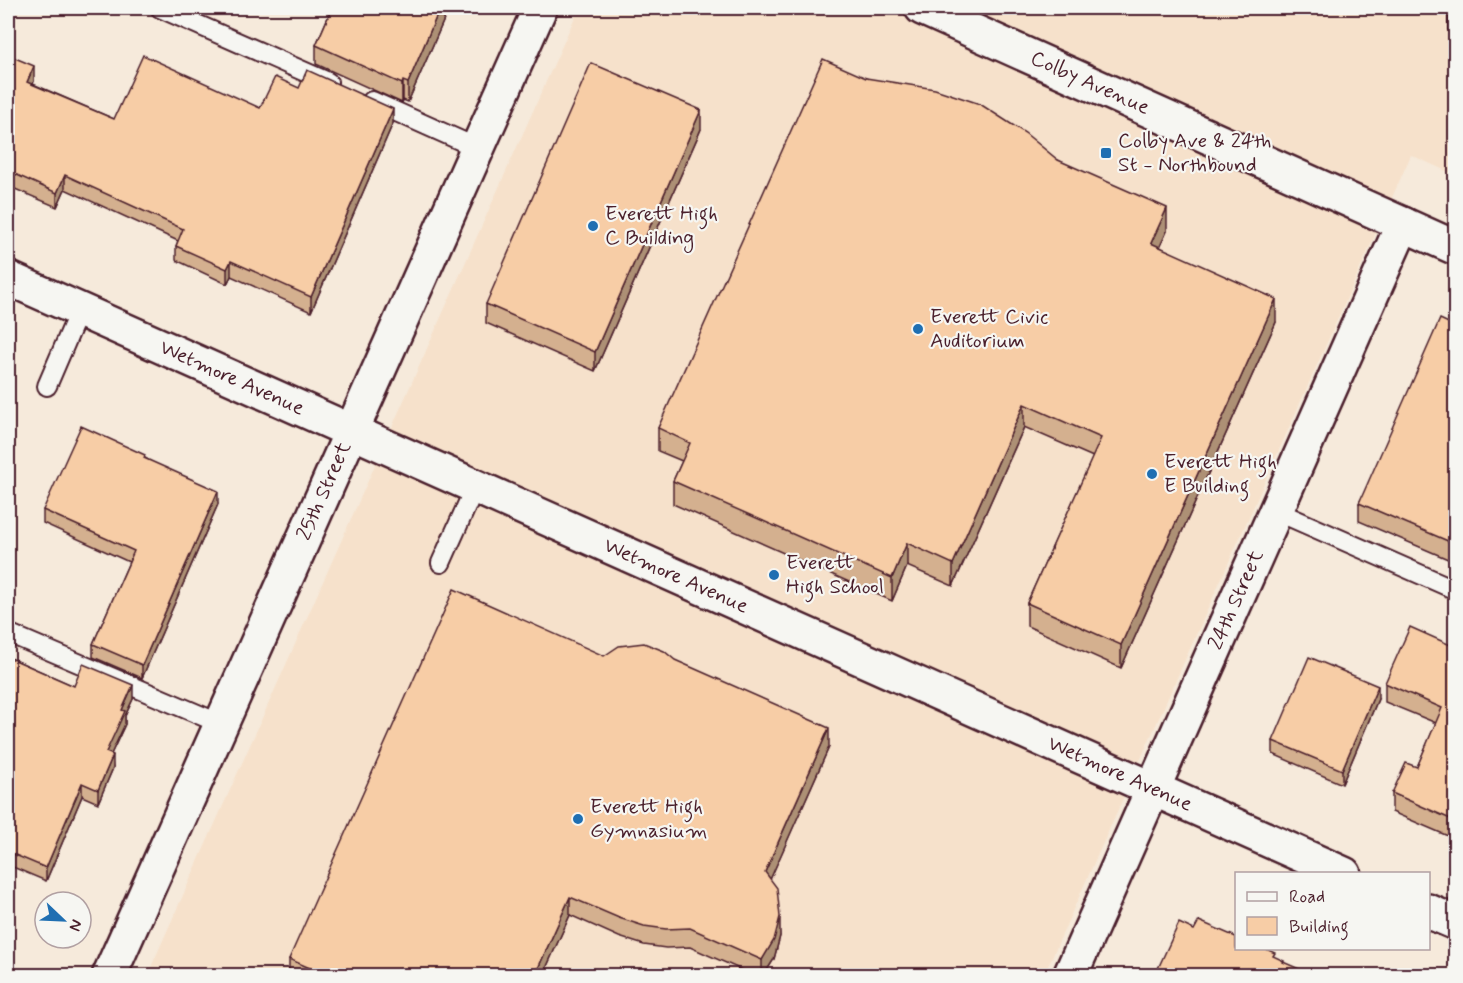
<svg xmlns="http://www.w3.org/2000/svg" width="1463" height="983" viewBox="0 0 1463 983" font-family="Mynerve,sans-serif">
	<rect width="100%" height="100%" fill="#f6eadb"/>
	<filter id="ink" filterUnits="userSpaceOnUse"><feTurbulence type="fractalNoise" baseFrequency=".0167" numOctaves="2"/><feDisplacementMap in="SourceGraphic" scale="12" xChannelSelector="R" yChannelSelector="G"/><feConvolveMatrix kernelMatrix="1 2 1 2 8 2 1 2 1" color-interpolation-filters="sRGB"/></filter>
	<g filter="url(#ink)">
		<path fill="#f6e1cb" d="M 579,8 L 1455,8 L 1455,175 L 1411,155 L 1044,975 L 147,976 Z"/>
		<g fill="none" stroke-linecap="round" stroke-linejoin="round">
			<g stroke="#4a1f2b" stroke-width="22">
				<g id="lane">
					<path d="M 160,8 L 328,82"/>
					<path d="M 372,101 L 477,148"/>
					<path d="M 47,386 L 80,309"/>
					<path d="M 1276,511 L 1456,590"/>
					<path d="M 441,563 L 475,487"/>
					<path d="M 8,633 L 221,724"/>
				</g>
			</g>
			<g stroke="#4a1f2b" stroke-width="38">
				<g id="street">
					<path d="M 109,976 L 540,8"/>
					<path d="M 1070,976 L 1403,224"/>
				</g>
			</g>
			<g stroke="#4a1f2b" stroke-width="38">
				<g id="secondary">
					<path d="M 922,8 L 1456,248"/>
					<path d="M 8,278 L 1344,874"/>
					<path d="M 1428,911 L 1456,923"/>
				</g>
			</g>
			<use href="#lane" stroke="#f6f6f2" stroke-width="18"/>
			<use href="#street" stroke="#f6f6f2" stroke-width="33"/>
			<use href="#secondary" stroke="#f6f6f2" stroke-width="33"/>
		</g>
		<g fill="#d4b08f" stroke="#4a1f2b" stroke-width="1.5">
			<path d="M 332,8 L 449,8 L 408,102 L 403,100 L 402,103 L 316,64 L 316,45 Z"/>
			<path d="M 1455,8 L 1455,33 L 1448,30 L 1448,11 Z"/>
			<path d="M 1455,51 L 1455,81 L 1451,79 L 1451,60 Z"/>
			<path d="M 8,55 L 34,81 L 33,84 L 114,119 L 260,108 L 299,88 L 393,123 L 311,312 L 231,276 L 227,284 L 176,260 L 176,246 L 178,241 L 65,189 L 57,207 L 8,186 Z"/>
			<path d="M 866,78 L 1058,160 L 1167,231 L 1160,247 L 1276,322 L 1121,668 L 1027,626 L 1027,603 L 1093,457 L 1024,427 L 953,586 L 907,566 L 892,601 L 673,504 L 673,481 L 682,461 L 658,451 L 658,428 Z"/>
			<path d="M 701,129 L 595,371 L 486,323 L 486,304 Z"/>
			<path d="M 1455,326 L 1455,562 L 1359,521 L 1359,503 Z"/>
			<path d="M 145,458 L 218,504 L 142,678 L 93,657 L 93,644 L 129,562 L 43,523 L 43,510 Z"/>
			<path d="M 1455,647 L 1455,839 L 1392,812 L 1392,793 L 1417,767 L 1436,723 L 1385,702 L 1385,683 Z"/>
			<path d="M 604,656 L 829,747 L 770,879 L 780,936 L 774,959 L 764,975 L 753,975 L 690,947 L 666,948 L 644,945 L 619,937 L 570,915 L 543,975 L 289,975 L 289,959 Z"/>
			<path d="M 8,657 L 74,686 L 133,699 L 125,716 L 125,724 L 111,754 L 113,768 L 98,803 L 82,796 L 46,881 L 8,865 Z"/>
			<path d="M 1378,699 L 1342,784 L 1273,754 L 1273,741 Z"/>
		</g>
		<g fill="#ad9074" stroke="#4a1f2b" stroke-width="1.5">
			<path d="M 440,8 L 449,8 L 408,102 L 408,83 Z"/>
			<path d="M 34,66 L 34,81 L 27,97 L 27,82 Z"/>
			<path d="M 403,81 L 403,100 L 402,103 L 402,84 Z"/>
			<path d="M 393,109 L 393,123 L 311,312 L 311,297 Z"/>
			<path d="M 701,110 L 701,129 L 595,371 L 595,352 Z"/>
			<path d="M 65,175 L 65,189 L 57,207 L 57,193 Z"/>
			<path d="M 1167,208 L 1167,231 L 1151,266 L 1151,243 Z"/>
			<path d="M 231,261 L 231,276 L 227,284 L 227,269 Z"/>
			<path d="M 1276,299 L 1276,322 L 1121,668 L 1121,645 Z"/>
			<path d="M 1024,404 L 1024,427 L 953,586 L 953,564 Z"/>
			<path d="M 218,491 L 218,504 L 142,678 L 142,665 Z"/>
			<path d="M 907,543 L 907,566 L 892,601 L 892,578 Z"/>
			<path d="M 133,685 L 133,699 L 125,716 L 125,724 L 106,765 L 106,752 L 122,710 Z"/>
			<path d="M 1378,686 L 1378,699 L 1342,784 L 1342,770 Z"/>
			<path d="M 829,728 L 829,747 L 765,891 L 765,872 Z"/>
			<path d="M 113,755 L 113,768 L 98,803 L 98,790 Z"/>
			<path d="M 82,783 L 82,796 L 46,881 L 46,868 Z"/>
			<path d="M 570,897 L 570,915 L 543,975 L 535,975 Z"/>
			<path d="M 780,917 L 780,936 L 774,959 L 764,975 L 762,975 L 762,960 Z"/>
		</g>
		<g fill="#f7cda6" stroke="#4a1f2b" stroke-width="1.5">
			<path d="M 332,8 L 440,8 L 408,83 L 403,81 L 402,84 L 316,45 Z"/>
			<path d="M 1449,8 L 1455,8 L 1455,14 L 1448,11 Z"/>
			<path d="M 1455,51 L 1455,62 L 1451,60 Z"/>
			<path d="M 8,55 L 34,66 L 27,82 L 114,119 L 143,55 L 260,108 L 275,77 L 299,88 L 307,70 L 393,109 L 311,297 L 231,261 L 227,269 L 176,246 L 183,229 L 65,175 L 57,193 L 8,171 L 8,167 L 11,158 L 8,156 Z"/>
			<path d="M 823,59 L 866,78 L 935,89 L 980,104 L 1025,133 L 1058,160 L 1167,208 L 1151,243 L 1276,299 L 1121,645 L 1027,603 L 1101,438 L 1024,404 L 953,564 L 907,543 L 892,578 L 673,481 L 690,443 L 658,428 Z"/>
			<path d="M 591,63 L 701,110 L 595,352 L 486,304 Z"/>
			<path d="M 1440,319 L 1455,326 L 1455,544 L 1359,503 Z"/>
			<path d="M 81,426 L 145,455 L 144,458 L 218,491 L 142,665 L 93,644 L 134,551 L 43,510 Z"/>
			<path d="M 454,589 L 604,656 L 619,646 L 644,643 L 664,651 L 675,660 L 829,728 L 765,872 L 777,888 L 780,917 L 774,940 L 762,960 L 690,928 L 666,929 L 644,926 L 619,918 L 570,897 L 535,975 L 326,975 L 289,959 Z"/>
			<path d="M 1410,627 L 1455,647 L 1455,821 L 1392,793 L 1406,763 L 1417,767 L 1442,708 L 1385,683 Z"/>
			<path d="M 8,657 L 74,686 L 83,664 L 133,685 L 122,710 L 125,711 L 106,752 L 113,755 L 98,790 L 82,783 L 46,868 L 8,852 Z"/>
			<path d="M 1309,657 L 1378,686 L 1342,770 L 1273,741 Z"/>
			<path d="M 1199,921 L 1236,937 L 1236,948 L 1264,948 L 1275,953 L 1273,956 L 1284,961 L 1283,962 L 1313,975 L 1155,975 L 1179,923 L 1194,930 Z"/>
		</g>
	</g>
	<g fill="#1f6fb2" stroke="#f6f6f2" stroke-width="2">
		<rect x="1100" y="147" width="12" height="12" rx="3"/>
		<circle cx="593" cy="226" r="6"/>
		<circle cx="918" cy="329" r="6"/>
		<circle cx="1152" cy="474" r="6"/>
		<circle cx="774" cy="575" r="6"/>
		<circle cx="578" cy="819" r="6"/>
	</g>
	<g text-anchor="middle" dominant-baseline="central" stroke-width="4.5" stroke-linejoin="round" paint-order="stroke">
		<g font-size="21" fill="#4a1f2b" stroke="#f6f6f2">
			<text transform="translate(1090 83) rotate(24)">Colby Avenue</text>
			<text transform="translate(232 378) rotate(24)">Wetmore Avenue</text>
			<text transform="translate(324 491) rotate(-66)">25th Street</text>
			<text transform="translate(676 576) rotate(24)">Wetmore Avenue</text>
			<text transform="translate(1236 600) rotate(-66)">24th Street</text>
			<text transform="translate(1120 774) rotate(24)">Wetmore Avenue</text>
		</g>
		<g font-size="21" fill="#4a1f2b" stroke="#f6f6f2" text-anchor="start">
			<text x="1118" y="141">Colby Ave &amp; 24th<tspan x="1118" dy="24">St - Northbound</tspan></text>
			<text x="605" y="214">Everett High<tspan x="605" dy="24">C Building</tspan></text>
			<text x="930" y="317">Everett Civic<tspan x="930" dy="24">Auditorium</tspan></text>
			<text x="1164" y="462">Everett High<tspan x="1164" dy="24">E Building</tspan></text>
			<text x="786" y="563">Everett<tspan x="786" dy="24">High School</tspan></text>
			<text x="590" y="807">Everett High<tspan x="590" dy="24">Gymnasium</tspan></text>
		</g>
	</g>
	<rect width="1463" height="983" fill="none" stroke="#f6f6f2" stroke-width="30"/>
	<rect x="15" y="15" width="1433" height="953" fill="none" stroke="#4a1f2b" stroke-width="2" filter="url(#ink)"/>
	<rect x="1235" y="872" width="195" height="78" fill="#f6f6f2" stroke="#b1a0a2" stroke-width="1.5"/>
	<rect x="1247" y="892" width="30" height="9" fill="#f6f6f2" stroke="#b1a0a2" stroke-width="1.5"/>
	<text x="1289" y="902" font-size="18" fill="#4a1f2b">Road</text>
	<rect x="1247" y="917" width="30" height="18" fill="#f7cda6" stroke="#b1a0a2" stroke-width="1.5"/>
	<text x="1289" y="932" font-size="18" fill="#4a1f2b">Building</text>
	<g transform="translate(63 920) rotate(113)"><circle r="28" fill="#f6f6f2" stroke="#b1a0a2" stroke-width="1.5"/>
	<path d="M0-4.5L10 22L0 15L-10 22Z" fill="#1f6fb2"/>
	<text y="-9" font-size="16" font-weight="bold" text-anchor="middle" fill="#4a1f2b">N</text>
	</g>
</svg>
